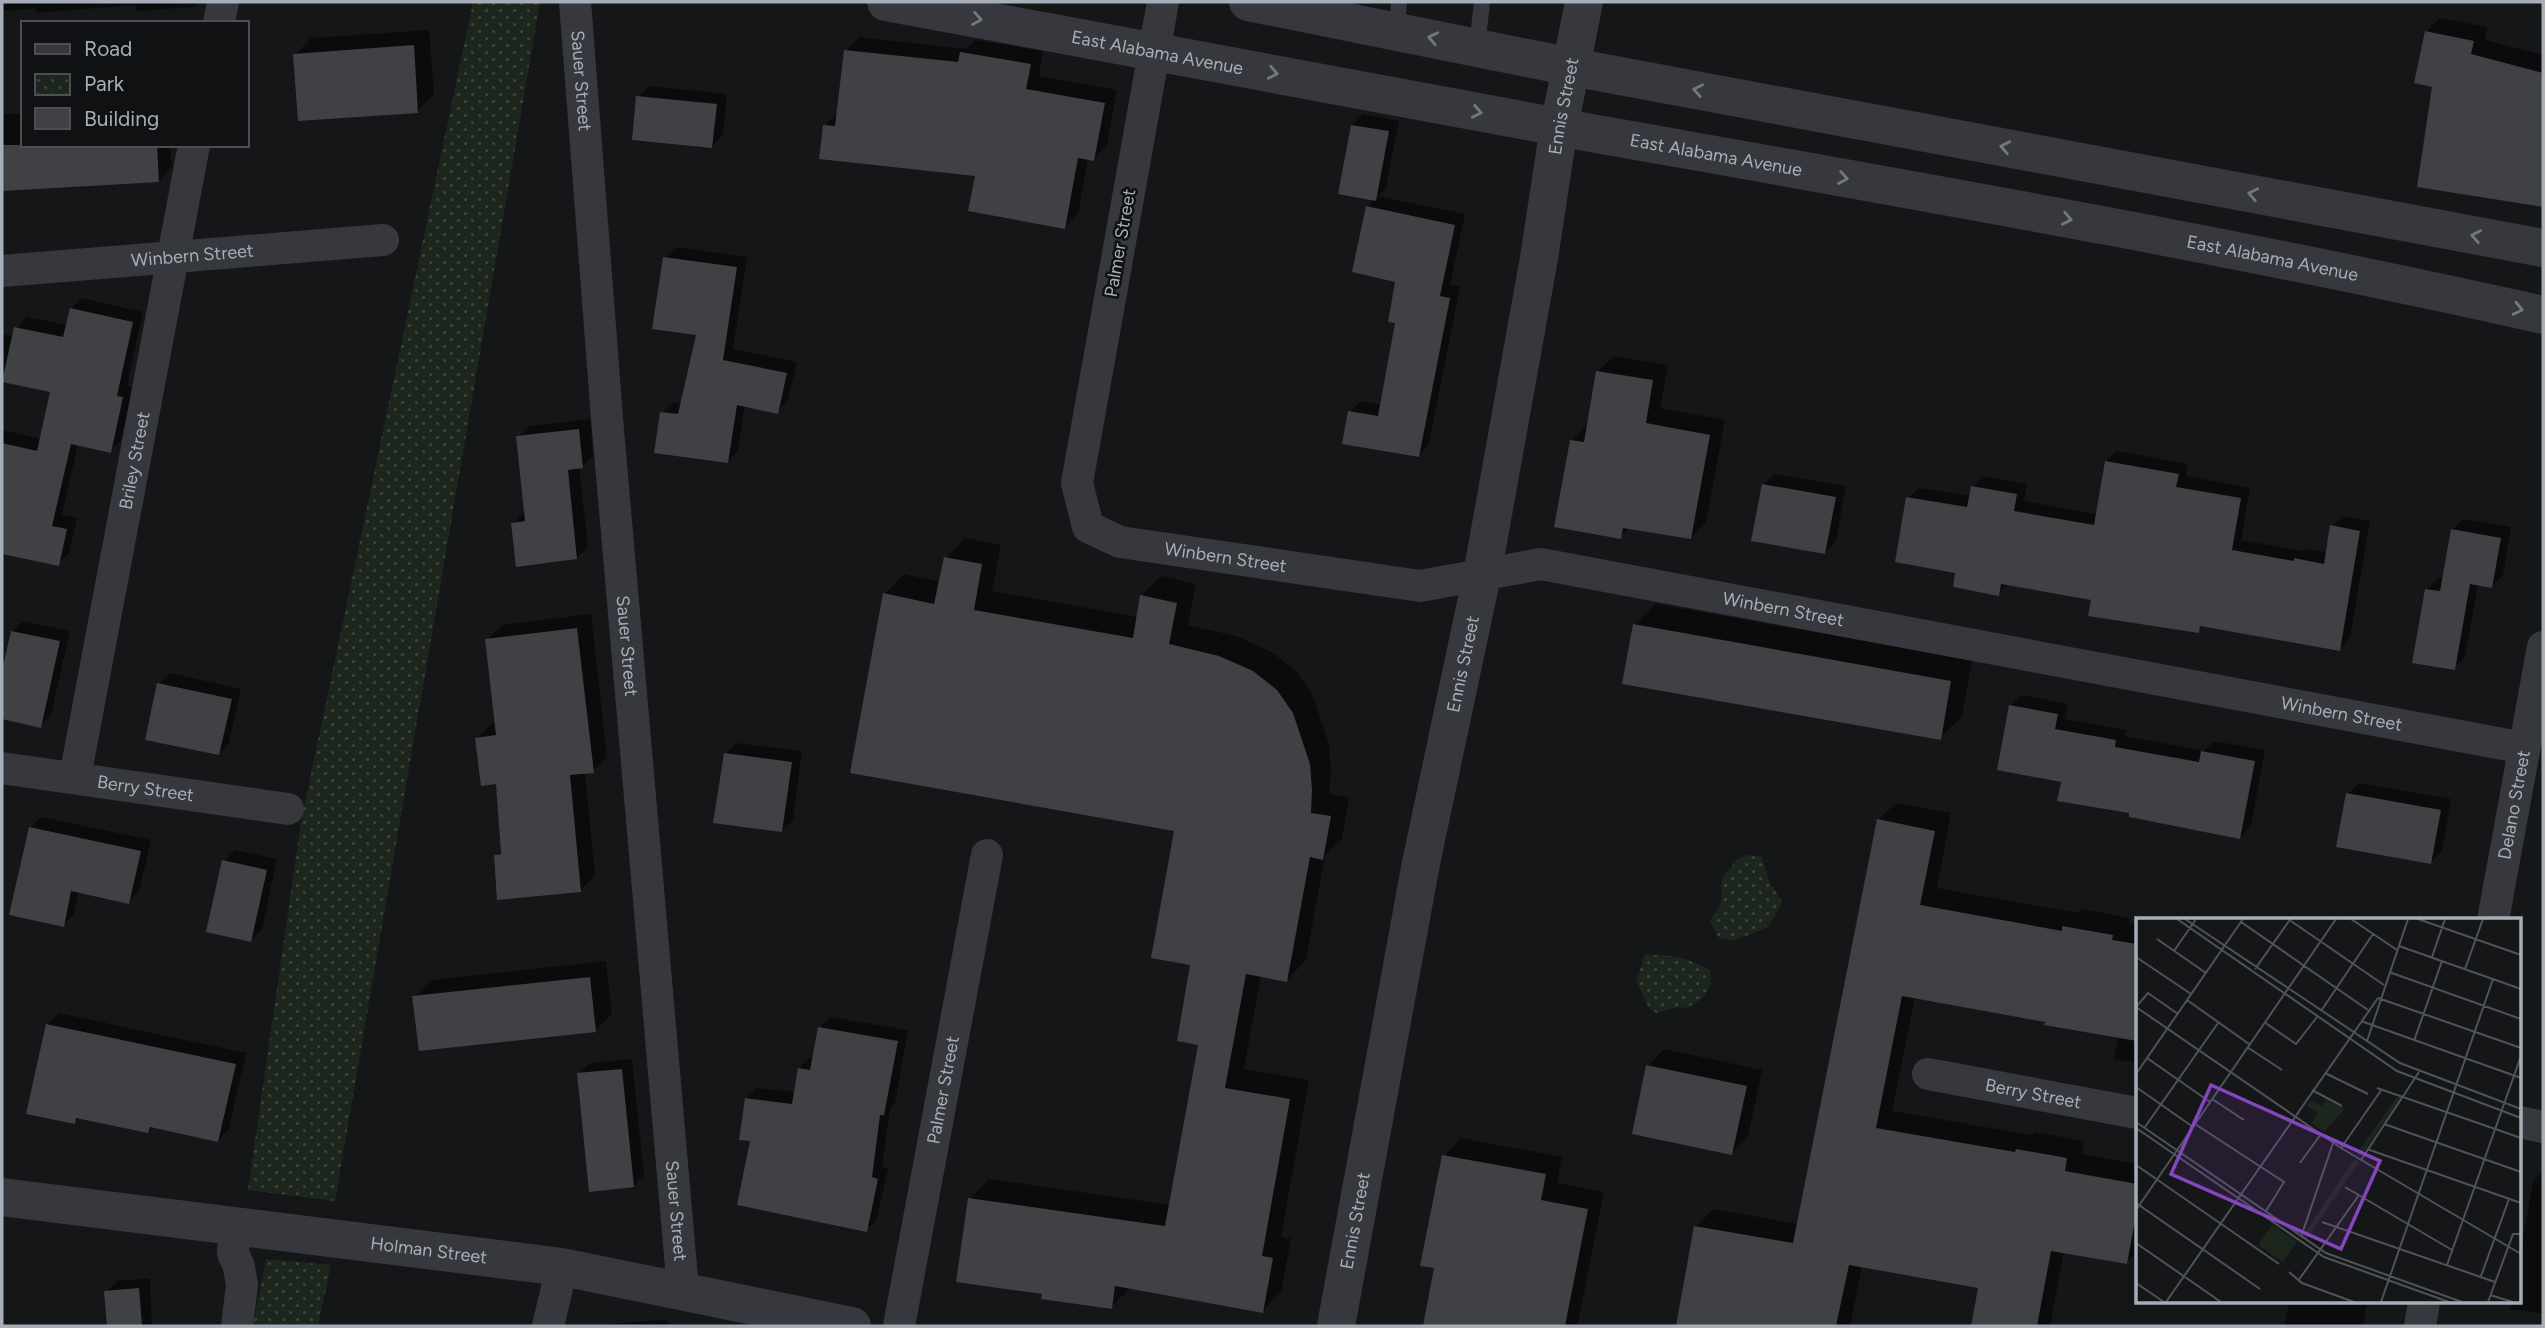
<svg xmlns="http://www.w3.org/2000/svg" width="2545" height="1328" viewBox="0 0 2545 1328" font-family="Figtree,sans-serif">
	<defs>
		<pattern id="park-dots" width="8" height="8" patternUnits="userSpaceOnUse" patternTransform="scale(1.75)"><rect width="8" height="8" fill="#1d261d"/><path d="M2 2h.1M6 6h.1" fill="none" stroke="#3b433c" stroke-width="1.8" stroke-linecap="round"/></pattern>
	</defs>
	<rect width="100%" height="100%" fill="#151618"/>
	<g fill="url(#park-dots)">
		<path d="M 473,2 L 540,2 L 335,1201 L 248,1190 L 301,822 Z"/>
		<path d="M 1747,855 L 1761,856 L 1771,885 L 1782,901 L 1776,915 L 1766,928 L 1733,941 L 1719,938 L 1710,921 L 1721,905 L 1722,878 L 1737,860 Z"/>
		<path d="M 1645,954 C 1674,956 1684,956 1710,970 C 1714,990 1704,999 1687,1008 L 1679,1007 L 1656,1013 L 1649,1008 L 1636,981 Z"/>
		<path d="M 266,1259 L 331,1265 L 318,1326 L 253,1326 Z"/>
	</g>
	<g fill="#0007">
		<path d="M 2,2 L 198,2 L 193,7 L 136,11 L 135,5 L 36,13 L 36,8 L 2,11 Z"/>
		<path d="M 2440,18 L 2487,27 L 2485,40 L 2543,55 L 2543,205 L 2419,185 L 2434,86 L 2426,32 Z"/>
		<path d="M 429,30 L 434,94 L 417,111 L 295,55 L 311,38 Z"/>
		<path d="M 859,37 L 966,49 L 975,40 L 1043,51 L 1039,76 L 1117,90 L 1107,145 L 1094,159 L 1088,158 L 1078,214 L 1064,227 L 977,175 L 825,125 L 838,112 L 846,51 Z"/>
		<path d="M 649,86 L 727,94 L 723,135 L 712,146 L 638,97 Z"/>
		<path d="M 23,113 L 23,145 L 170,145 L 172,167 L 159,181 L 2,190 L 2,115 Z"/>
		<path d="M 1363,114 L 1399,121 L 1386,188 L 1378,196 L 1465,214 L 1450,285 L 1460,287 L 1429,444 L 1418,455 L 1350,412 L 1361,401 L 1382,405 L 1397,321 L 1397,280 L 1367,207 L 1375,199 L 1352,125 Z"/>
		<path d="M 676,247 L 747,257 L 733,349 L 797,362 L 788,401 L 777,412 L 745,405 L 738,451 L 727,462 L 662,413 L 673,402 L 682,403 L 698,334 L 665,258 Z"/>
		<path d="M 82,298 L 143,312 L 127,385 L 133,387 L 121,440 L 110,451 L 78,444 L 62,515 L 77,518 L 69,553 L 58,564 L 2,552 L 2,430 L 41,439 L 52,391 L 2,380 L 2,334 L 14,336 L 16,328 L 27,317 L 68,325 L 71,309 Z"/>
		<path d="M 1614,356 L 1668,365 L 1660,408 L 1725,420 L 1706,522 L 1691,538 L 1630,527 L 1620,537 L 1572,441 L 1587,425 L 1598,371 Z"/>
		<path d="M 590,419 L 593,456 L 583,466 L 579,467 L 588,547 L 577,558 L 513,523 L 524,512 L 518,437 L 529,426 Z"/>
		<path d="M 2117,451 L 2188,464 L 2186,476 L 2250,488 L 2241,540 L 2304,551 L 2306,549 L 2327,552 L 2332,526 L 2343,516 L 2370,521 L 2350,638 L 2340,649 L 2204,625 L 2198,631 L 2093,599 L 2008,584 L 1998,594 L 1958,572 L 1908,498 L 1919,488 L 1971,496 L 1972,487 L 1983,476 L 2027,484 L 2024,501 L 2097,514 L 2106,461 Z"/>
		<path d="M 1774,474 L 1846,486 L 1836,541 L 1825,552 L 1763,485 Z"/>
		<path d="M 2463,519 L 2511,527 L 2503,575 L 2492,586 L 2478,584 L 2465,657 L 2454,668 L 2427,589 L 2438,578 L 2444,579 L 2452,530 Z"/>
		<path d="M 965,538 L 1001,545 L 992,591 L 1138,617 L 1141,596 L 1161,576 L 1196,584 L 1188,625 L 1239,637 L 1273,653 L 1296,671 L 1312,693 L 1329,744 L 1331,769 L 1329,794 L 1349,797 L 1342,839 L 1325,855 L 1306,960 L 1287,980 L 1261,975 L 1244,1069 L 1309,1080 L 1281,1237 L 1291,1239 L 1281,1292 L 1262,1311 L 1131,1287 L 1111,1307 L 1044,1292 L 970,1199 L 989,1179 L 1171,1205 L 1201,1044 L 1176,830 L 885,594 L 904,574 L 941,582 L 946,558 Z"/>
		<path d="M 1656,604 L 1972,660 L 1962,717 L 1940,738 L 1634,625 Z"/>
		<path d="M 591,614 L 607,757 L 593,771 L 585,772 L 595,876 L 580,890 L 495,856 L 502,849 L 497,782 L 477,738 L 491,724 L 496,723 L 487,640 L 502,625 Z"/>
		<path d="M 23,621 L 70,631 L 51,715 L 40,726 L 2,717 L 2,679 L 12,632 Z"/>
		<path d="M 170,673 L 241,689 L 229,743 L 219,754 L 159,684 Z"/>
		<path d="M 2021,695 L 2068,704 L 2065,719 L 2126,730 L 2125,736 L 2204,751 L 2214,741 L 2265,750 L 2251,826 L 2240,837 L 2131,812 L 2063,780 L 2010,706 Z"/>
		<path d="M 736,743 L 802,751 L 793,820 L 782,831 L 725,754 Z"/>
		<path d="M 2359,783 L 2451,799 L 2442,851 L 2431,862 L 2348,794 Z"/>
		<path d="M 1896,803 L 1951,813 L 1937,888 L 2078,913 L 2082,909 L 2130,918 L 2129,923 L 2137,924 L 2137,1063 L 2114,1059 L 2119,1036 L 2047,1020 L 1915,997 L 1892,1111 L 2032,1135 L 2035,1132 L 2084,1141 L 2082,1154 L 2137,1164 L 2137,1258 L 2132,1257 L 2127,1262 L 2064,1251 L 2050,1326 L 1973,1326 L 1980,1287 L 1862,1265 L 1850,1326 L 1678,1326 L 1696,1227 L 1713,1209 L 1798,1224 L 1878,820 Z"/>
		<path d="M 41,817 L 151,840 L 139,891 L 128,902 L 79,891 L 74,914 L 63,925 L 30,828 Z"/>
		<path d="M 235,850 L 277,859 L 262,929 L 251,940 L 224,861 Z"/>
		<path d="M 606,961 L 612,1014 L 595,1030 L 414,997 L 431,980 Z"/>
		<path d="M 59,1013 L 246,1053 L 229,1129 L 218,1140 L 153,1126 L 148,1131 L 80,1117 L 74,1122 L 48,1024 Z"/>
		<path d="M 830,1017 L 908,1030 L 895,1103 L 890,1108 L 882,1167 L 888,1168 L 877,1219 L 866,1230 L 752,1140 L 746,1099 L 757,1088 L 795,1092 L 799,1068 L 810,1057 L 814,1058 L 819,1028 Z"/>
		<path d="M 1664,1049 L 1762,1070 L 1748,1137 L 1732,1153 L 1648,1066 Z"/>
		<path d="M 632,1059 L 644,1175 L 633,1186 L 579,1074 L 590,1063 Z"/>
		<path d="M 1461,1138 L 1562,1157 L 1557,1183 L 1604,1192 L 1578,1324 L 1592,1326 L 1425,1326 L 1436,1267 L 1444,1156 Z"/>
		<path d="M 2543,1171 L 2543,1314 L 2510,1309 L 2511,1302 L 2519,1302 L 2519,1259 L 2533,1181 Z"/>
		<path d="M 150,1278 L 152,1326 L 108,1326 L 106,1292 L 117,1281 Z"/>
		<path d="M 2289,1302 L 2367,1302 L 2363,1326 L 2284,1326 Z"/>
		<path d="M 668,1319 L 669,1326 L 609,1326 L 611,1324 Z"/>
	</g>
	<g fill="#3f4145">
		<path d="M 2425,31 L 2474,41 L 2471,54 L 2543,73 L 2543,207 L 2417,187 L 2432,87 L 2414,83 Z"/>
		<path d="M 414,45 L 418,113 L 298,121 L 293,54 Z"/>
		<path d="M 844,50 L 958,62 L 960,52 L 1031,64 L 1026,89 L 1105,103 L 1094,161 L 1078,158 L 1065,229 L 968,211 L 975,176 L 819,159 L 823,125 L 835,126 Z"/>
		<path d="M 636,96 L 717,104 L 712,148 L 632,140 Z"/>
		<path d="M 1351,125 L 1389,131 L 1376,201 L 1338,194 Z"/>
		<path d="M 2,145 L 157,145 L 159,182 L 2,191 Z"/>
		<path d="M 1366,206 L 1455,225 L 1440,296 L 1450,298 L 1419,457 L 1342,444 L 1348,411 L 1378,416 L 1395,323 L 1388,322 L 1395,282 L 1352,272 Z"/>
		<path d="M 663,257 L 737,267 L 723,360 L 787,373 L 778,414 L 737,405 L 728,463 L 654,453 L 660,412 L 678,414 L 696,335 L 652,329 Z"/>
		<path d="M 70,308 L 133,322 L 117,396 L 123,397 L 111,453 L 71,444 L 52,526 L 67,529 L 59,566 L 2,554 L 2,443 L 37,451 L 50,392 L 2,382 L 14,327 L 63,337 Z"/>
		<path d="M 1596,371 L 1653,380 L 1646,423 L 1710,435 L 1691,539 L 1623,528 L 1621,539 L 1554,527 L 1570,440 L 1584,442 Z"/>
		<path d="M 579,429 L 583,468 L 568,470 L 577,559 L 516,567 L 511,523 L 525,521 L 516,436 Z"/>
		<path d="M 2105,461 L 2179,474 L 2176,487 L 2241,498 L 2232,550 L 2294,561 L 2294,558 L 2324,564 L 2330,525 L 2360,531 L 2340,651 L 2200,626 L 2199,633 L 2088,616 L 2091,600 L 2001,584 L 1999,596 L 1953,587 L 1955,573 L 1895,562 L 1906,497 L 1967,507 L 1971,486 L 2017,494 L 2014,511 L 2094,525 Z"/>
		<path d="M 1762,484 L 1836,497 L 1825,554 L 1751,541 Z"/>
		<path d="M 2451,529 L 2501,538 L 2492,588 L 2470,584 L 2455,670 L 2412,663 L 2425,589 L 2440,591 Z"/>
		<path d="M 944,557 L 982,564 L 974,610 L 1133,638 L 1140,595 L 1177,603 L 1169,644 L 1219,656 L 1253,671 L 1277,690 L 1293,713 L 1310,764 L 1312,790 L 1311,813 L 1331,816 L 1323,860 L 1310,857 L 1287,982 L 1246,974 L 1225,1088 L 1290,1099 L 1262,1256 L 1273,1258 L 1263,1313 L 1115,1286 L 1112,1309 L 1041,1299 L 1042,1294 L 956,1282 L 968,1198 L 1165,1226 L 1198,1045 L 1177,1041 L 1190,965 L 1151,958 L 1174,831 L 850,773 L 883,593 L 934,604 Z"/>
		<path d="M 1633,624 L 1951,681 L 1941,740 L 1622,684 Z"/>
		<path d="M 577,628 L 594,773 L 570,775 L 581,892 L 497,900 L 494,855 L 501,854 L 496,784 L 481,786 L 475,738 L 496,735 L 485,639 Z"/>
		<path d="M 11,631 L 60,641 L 41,728 L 2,719 L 2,671 Z"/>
		<path d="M 157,683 L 232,699 L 219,755 L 145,740 Z"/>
		<path d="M 2009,705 L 2058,714 L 2055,729 L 2116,740 L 2115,747 L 2199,762 L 2201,751 L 2255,761 L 2240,839 L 2129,817 L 2129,813 L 2057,801 L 2061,782 L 1997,770 Z"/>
		<path d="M 724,753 L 792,762 L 782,832 L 713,823 Z"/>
		<path d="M 2346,793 L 2441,810 L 2431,864 L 2336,847 Z"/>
		<path d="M 1877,819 L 1935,831 L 1920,905 L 2062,931 L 2062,926 L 2113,935 L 2112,940 L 2137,944 L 2137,1041 L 2044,1025 L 2045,1022 L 1902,996 L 1876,1128 L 2015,1152 L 2016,1149 L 2067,1158 L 2065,1171 L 2137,1184 L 2137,1209 L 2127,1264 L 2051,1251 L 2037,1326 L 1971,1326 L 1978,1288 L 1849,1265 L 1836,1326 L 1676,1326 L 1694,1226 L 1793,1243 Z"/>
		<path d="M 29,827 L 141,851 L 129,904 L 71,891 L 64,927 L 9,915 Z"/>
		<path d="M 222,860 L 267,870 L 251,942 L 206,932 Z"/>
		<path d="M 590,977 L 596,1032 L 419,1051 L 412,996 Z"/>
		<path d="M 46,1024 L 236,1064 L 218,1142 L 150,1127 L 148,1133 L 76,1118 L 75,1124 L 26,1114 Z"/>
		<path d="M 818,1027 L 898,1041 L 884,1115 L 880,1115 L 872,1177 L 878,1179 L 867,1232 L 737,1205 L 750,1141 L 739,1140 L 745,1098 L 792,1104 L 798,1068 L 810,1070 Z"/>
		<path d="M 1646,1065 L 1747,1086 L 1732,1155 L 1632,1134 Z"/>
		<path d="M 622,1069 L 634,1187 L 589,1192 L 577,1073 Z"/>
		<path d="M 1442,1155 L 1546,1174 L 1541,1200 L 1588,1209 L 1565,1326 L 1423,1326 L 1434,1268 L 1420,1266 Z"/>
		<path d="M 139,1288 L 142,1326 L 107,1326 L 104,1291 Z"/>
	</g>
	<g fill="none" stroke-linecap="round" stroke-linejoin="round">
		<g stroke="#36383d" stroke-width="16">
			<path d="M 1397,31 L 1399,2"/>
			<path d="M 1477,47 L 1482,2"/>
		</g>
		<g stroke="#36383d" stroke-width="32">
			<path id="s1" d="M 575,2 L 607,418 L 683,1290"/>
			<path id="s2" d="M 1163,2 L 1077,483 L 1088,527 L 1120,542 L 1420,586 L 1541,564 L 2524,748"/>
			<path d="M 219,23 L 223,2"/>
			<path id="s3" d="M 2,271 L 383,240"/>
			<path id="s4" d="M 2,768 L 288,809"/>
			<path id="s5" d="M 75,777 L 194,145"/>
			<path id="s6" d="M 2493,920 L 2543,647"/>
			<path id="s7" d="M 1928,1074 L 2137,1113"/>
			<path d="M 2519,1122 L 2543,1127"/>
			<path d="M 235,1226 L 233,1253 L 239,1267 L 242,1285 L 237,1326"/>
			<path d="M 548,1326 L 562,1267"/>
			<path id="s8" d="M 899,1326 L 987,855"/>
			<path d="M 2420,1326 L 2424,1302"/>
		</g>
		<g stroke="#36383d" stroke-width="38">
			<path id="s9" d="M 886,2 C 1119,45 1352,90 1586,132 C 1906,189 2226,244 2543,315"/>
			<path d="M 1248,2 L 1572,67 L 2543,248"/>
			<path id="s10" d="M 2,1197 L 562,1267 L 852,1326"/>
			<path id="s11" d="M 1336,1326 L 1421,863 L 1482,575 L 1539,258 L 1559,127 L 1584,2"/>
		</g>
	</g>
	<defs><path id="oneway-chevron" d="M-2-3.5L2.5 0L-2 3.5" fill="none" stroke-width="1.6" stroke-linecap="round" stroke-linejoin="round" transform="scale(1.75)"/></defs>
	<g stroke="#747981">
		<use href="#oneway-chevron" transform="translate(977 19) rotate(10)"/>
		<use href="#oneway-chevron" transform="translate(1433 38) rotate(-168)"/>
		<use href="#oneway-chevron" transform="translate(1273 73) rotate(11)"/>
		<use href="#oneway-chevron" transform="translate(1698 90) rotate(-169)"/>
		<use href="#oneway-chevron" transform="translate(1477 112) rotate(11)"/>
		<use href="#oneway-chevron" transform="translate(2005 147) rotate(-169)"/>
		<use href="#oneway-chevron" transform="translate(1843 178) rotate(10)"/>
		<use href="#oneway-chevron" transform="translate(2253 194) rotate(-169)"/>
		<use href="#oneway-chevron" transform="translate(2067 219) rotate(11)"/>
		<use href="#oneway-chevron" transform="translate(2476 236) rotate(-169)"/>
		<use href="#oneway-chevron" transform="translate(2518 309) rotate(13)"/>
	</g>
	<g text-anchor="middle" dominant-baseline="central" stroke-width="5" stroke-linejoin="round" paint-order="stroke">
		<g font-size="18" fill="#a6aeb9" stroke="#101113">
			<text stroke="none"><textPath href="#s9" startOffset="276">East Alabama Avenue</textPath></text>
			<text stroke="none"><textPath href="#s1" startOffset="79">Sauer Street</textPath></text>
			<text stroke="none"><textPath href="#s11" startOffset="1241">Ennis Street</textPath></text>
			<text stroke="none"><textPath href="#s9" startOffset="844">East Alabama Avenue</textPath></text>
			<text transform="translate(1120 243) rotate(-80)">Palmer Street</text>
			<text stroke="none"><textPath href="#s3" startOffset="191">Winbern Street</textPath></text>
			<text stroke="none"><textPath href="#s9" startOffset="1410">East Alabama Avenue</textPath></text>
			<text stroke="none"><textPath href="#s5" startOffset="322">Briley Street</textPath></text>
			<text stroke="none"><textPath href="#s2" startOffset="676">Winbern Street</textPath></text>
			<text stroke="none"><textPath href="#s2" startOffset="1242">Winbern Street</textPath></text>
			<text stroke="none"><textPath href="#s1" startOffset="646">Sauer Street</textPath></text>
			<text stroke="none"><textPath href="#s11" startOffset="674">Ennis Street</textPath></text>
			<text stroke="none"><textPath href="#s2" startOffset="1810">Winbern Street</textPath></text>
			<text stroke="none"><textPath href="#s4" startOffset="145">Berry Street</textPath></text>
			<text stroke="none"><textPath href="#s6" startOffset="117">Delano Street</textPath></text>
			<text stroke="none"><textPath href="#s8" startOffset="240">Palmer Street</textPath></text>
			<text stroke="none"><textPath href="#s7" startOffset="107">Berry Street</textPath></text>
			<text stroke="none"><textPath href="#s1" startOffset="1213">Sauer Street</textPath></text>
			<text stroke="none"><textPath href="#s11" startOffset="107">Ennis Street</textPath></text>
			<text stroke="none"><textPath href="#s10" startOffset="430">Holman Street</textPath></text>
		</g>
	</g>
	<g transform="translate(2136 918)">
		<rect width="385" height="385" fill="#151618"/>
		<path d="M 190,181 L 209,191 L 188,214 L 175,205 L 182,195 L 171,188 L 175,182 L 186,188 ZM 136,307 L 161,324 L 147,344 L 122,327 Z" fill="#1d261d"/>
		<path d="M 261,179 L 265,180 L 224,239 L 220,237 ZM 218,241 L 223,244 L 171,321 L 167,318 Z" fill="#1d261d"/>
		<path fill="none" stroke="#4f5358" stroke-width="2" d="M 41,1 L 261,153 L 385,200M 49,1 L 264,145 L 385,191M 152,1 L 248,67M 215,1 L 261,32M 282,1 L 385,37M 105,4 L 232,92M 21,21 L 70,55M 263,28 L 385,71M 38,33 L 60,1M 0,39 L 55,76M 296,39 L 309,1M 119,51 L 153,3M 329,51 L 347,1M 253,54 L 385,101M 242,80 L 385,130M 51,82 L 113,126M 0,89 L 205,230 L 385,336M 0,89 L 12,75 L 42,96M 185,93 L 237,16M 225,103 L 385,160M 128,104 L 160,126 L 181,99M 231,123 L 272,1M 278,123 L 306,43M 111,129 L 146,152M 11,140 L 74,184M 189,155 L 232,176M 0,156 L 107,1M 0,169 L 57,209M 241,170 L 385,220M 176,172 L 206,188M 76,181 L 108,202M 0,204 L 190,335 L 326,384M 59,206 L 148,264 L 130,293M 248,206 L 385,254M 9,209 L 82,105M 0,210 L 188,339 L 313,384M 205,230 L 246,171M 231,231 L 385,285M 225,242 L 283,154M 164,245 L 185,216M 0,247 L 143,346M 209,269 L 316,332M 0,285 L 124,371M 0,292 L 200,1M 186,304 L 359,364M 165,319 L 197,225M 0,325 L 85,384M 311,347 L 385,138M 153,354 L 166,365 L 218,384M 345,358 L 373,281M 162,363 L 223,277M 0,365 L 28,384M 354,377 L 377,384M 30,384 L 242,80M 245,384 L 357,61M 352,384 L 377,316 L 385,316"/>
		<path fill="#8446be" fill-opacity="0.15" stroke="#8446be" stroke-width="3.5" d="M 75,167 L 244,243 L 205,331 L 35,256 Z"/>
		<rect width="385" height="385" fill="none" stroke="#a6aeb9" stroke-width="3.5"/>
	</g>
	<rect width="2545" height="1328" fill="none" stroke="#a6aeb9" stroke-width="7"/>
	<rect x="21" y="21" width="228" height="126" fill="#101113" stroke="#4c5055" stroke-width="2"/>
	<rect x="35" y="44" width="35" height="10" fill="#36383d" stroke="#4c5055" stroke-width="2"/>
	<text x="84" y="56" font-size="21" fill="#a6aeb9">Road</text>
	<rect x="35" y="74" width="35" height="21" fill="url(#park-dots)" stroke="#4c5055" stroke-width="2"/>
	<text x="84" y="91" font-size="21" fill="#a6aeb9">Park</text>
	<rect x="35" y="108" width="35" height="21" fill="#3f4145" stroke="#4c5055" stroke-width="2"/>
	<text x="84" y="126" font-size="21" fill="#a6aeb9">Building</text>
</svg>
